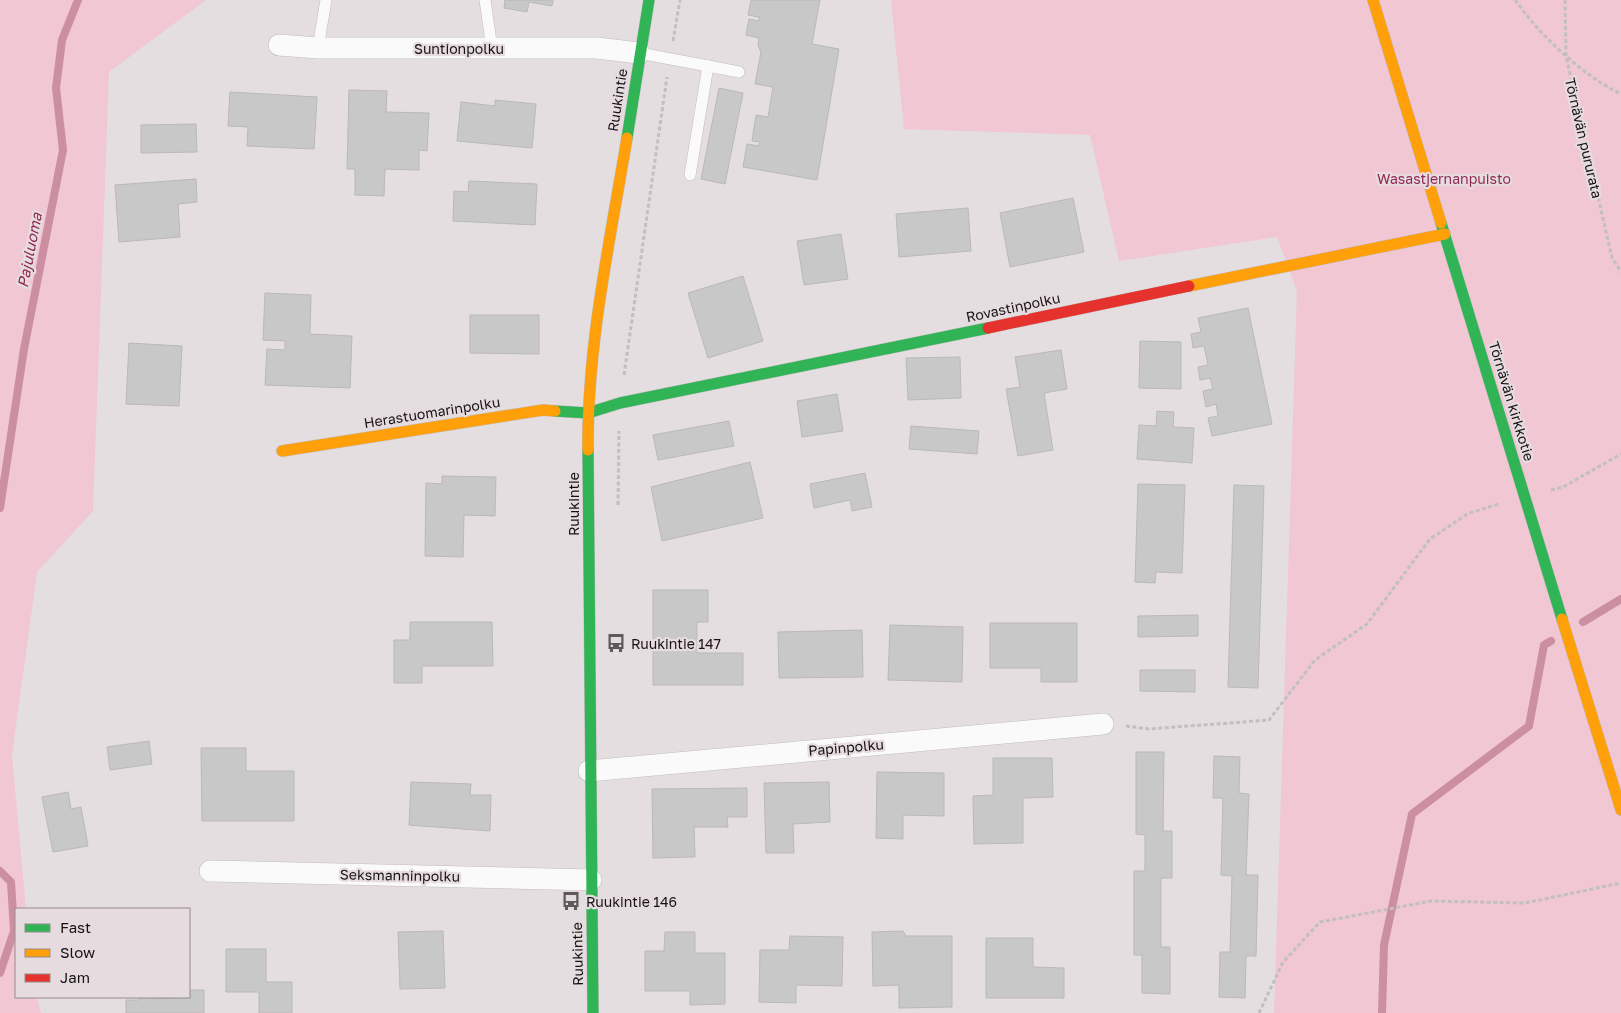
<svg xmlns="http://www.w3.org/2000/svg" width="1621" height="1013" viewBox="0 0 1621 1013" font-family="'Golos Text',sans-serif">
	<rect width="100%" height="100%" fill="#e4dee0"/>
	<g fill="#f0c7d3">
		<path d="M 0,0 L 206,0 L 109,72 L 93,511 L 37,572 L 12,755 L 26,909 L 16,909 L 16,997 L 37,997 L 41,1013 L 0,1013 Z"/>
		<path d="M 891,0 L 1621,0 L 1621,1013 L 1274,1013 L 1297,291 L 1277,237 L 1119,261 L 1090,135 L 904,129 Z"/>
	</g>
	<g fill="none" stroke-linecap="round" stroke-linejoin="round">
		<g stroke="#cc8ea1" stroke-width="8">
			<path d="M 0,508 L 24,349 L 63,150 L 56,88 L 62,40 L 78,0"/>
			<path d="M 1583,622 L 1621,599"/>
			<path d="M 0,871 L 11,882 L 14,931 L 0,973"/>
			<path d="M 1382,1013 L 1384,945 L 1412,814 L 1529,726 L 1544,645 L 1551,641"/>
		</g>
	</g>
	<g fill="#c9c8c8" stroke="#bab8b8">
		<path d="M 505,0 L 553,0 L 552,6 L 529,2 L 527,12 L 504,8 Z"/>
		<path d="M 751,0 L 820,0 L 812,44 L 839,49 L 817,180 L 743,167 L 747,144 L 759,146 L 760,142 L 752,141 L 756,115 L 768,117 L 773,87 L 755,84 L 761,52 L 758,45 L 759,38 L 746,35 L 749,19 L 759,21 L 759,17 L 748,15 Z"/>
		<path d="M 719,88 L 743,93 L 725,184 L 701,179 Z"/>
		<path d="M 349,90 L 387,91 L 386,112 L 429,113 L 427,151 L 419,150 L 419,170 L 385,169 L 384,196 L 355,195 L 355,169 L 347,169 Z"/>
		<path d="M 230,92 L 317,97 L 314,149 L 247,146 L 248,127 L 228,126 Z"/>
		<path d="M 495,100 L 536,104 L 532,148 L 457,141 L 461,102 L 495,106 Z"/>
		<path d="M 196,124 L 197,152 L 141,153 L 141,125 Z"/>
		<path d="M 196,179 L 197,202 L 178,204 L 180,237 L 119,242 L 115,185 Z"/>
		<path d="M 469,181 L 537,184 L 535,225 L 453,221 L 454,191 L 468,192 Z"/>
		<path d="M 1073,198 L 1084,252 L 1010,267 L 1000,213 Z"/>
		<path d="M 968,208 L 971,251 L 899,257 L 896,214 Z"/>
		<path d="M 841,234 L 848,279 L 804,285 L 797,241 Z"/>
		<path d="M 743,276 L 763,341 L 708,358 L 688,293 Z"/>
		<path d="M 265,293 L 311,295 L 310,334 L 352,336 L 350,388 L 265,385 L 267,349 L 285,350 L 285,341 L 263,340 Z"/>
		<path d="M 1248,308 L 1272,424 L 1212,436 L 1208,418 L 1218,416 L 1216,404 L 1206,407 L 1203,391 L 1213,389 L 1210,378 L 1200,380 L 1198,367 L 1208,365 L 1204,346 L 1193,348 L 1191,334 L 1201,332 L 1198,318 Z"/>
		<path d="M 470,315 L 539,315 L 539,354 L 470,353 Z"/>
		<path d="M 1140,341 L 1181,342 L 1181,389 L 1139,388 Z"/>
		<path d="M 129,343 L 182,346 L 179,406 L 126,404 Z"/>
		<path d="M 1061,350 L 1067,389 L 1044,393 L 1053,450 L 1018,456 L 1006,389 L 1020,387 L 1015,357 Z"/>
		<path d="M 960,357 L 961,398 L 908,400 L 906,358 Z"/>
		<path d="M 837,394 L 843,431 L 802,437 L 797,401 Z"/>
		<path d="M 1157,411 L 1174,412 L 1173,427 L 1194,428 L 1192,463 L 1137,459 L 1139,425 L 1156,426 Z"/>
		<path d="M 729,421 L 734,446 L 658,460 L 653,435 Z"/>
		<path d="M 911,426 L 979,431 L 977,454 L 909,449 Z"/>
		<path d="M 750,462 L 763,518 L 662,541 L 651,487 Z"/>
		<path d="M 865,473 L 872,507 L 852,511 L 850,500 L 814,508 L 810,484 Z"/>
		<path d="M 442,476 L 496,477 L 495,516 L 464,515 L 463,557 L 425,556 L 426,483 L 442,484 Z"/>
		<path d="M 1138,484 L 1185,485 L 1182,573 L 1156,572 L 1155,583 L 1135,582 Z"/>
		<path d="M 1234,485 L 1264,486 L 1258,688 L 1228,687 Z"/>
		<path d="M 653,590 L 708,590 L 708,622 L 697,622 L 697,653 L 743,653 L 743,685 L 653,685 Z"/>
		<path d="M 1198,615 L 1198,636 L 1138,637 L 1138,616 Z"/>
		<path d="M 410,622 L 492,622 L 493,666 L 422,666 L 422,683 L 394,683 L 394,640 L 410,640 Z"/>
		<path d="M 990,623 L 1077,623 L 1077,682 L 1041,682 L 1041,668 L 990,668 Z"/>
		<path d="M 890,625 L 963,627 L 962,682 L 888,680 Z"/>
		<path d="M 862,630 L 863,677 L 779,678 L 778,632 Z"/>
		<path d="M 1140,670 L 1195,670 L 1195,692 L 1140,691 Z"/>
		<path d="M 149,741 L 152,764 L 110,770 L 107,747 Z"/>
		<path d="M 201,748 L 246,748 L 246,771 L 294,771 L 294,821 L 202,821 Z"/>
		<path d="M 1136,752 L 1164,752 L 1163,831 L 1172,831 L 1172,878 L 1161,878 L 1161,947 L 1170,947 L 1170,994 L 1142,993 L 1142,955 L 1134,955 L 1134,871 L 1145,871 L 1145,835 L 1136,834 Z"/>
		<path d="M 1214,756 L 1240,757 L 1239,793 L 1249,794 L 1246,875 L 1258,875 L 1256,956 L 1246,956 L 1245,998 L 1219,997 L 1220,952 L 1230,952 L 1232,876 L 1221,875 L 1223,798 L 1213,798 Z"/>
		<path d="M 993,758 L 1052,758 L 1053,797 L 1023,798 L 1023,843 L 974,844 L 973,796 L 993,795 Z"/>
		<path d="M 877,772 L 944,773 L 944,816 L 903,815 L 903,839 L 876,838 Z"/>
		<path d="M 411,782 L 471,784 L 470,795 L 491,795 L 490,831 L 409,825 Z"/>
		<path d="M 829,782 L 830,822 L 793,824 L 794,853 L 766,853 L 764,783 Z"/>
		<path d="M 747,788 L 747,817 L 727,817 L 728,827 L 694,827 L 695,857 L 653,858 L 652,789 Z"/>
		<path d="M 68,792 L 71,809 L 81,807 L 88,846 L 53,852 L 42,797 Z"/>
		<path d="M 443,931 L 445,988 L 400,989 L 398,932 Z"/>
		<path d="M 903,931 L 906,936 L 952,936 L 952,1007 L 899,1008 L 899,985 L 873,986 L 872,932 Z"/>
		<path d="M 665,932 L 695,932 L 695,953 L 725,953 L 725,1004 L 690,1005 L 690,991 L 645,991 L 645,951 L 664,951 Z"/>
		<path d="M 790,936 L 843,937 L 842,986 L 796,985 L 796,1003 L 759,1002 L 760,950 L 789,950 Z"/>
		<path d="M 986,938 L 1033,938 L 1033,967 L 1064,968 L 1064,998 L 986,998 Z"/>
		<path d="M 226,949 L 266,949 L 266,982 L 292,982 L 292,1013 L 259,1013 L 259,992 L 226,992 Z"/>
		<path d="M 189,990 L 204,990 L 204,1013 L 126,1013 L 126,1000 L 139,1000 L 139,997 L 153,997 L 153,999 L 189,997 Z"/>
	</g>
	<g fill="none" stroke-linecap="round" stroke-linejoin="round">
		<g stroke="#c1bcbe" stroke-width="12">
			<g id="lane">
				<path d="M 485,0 L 492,49"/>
				<path d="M 318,48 L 326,0"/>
				<path d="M 639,53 L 708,66 L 690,175"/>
				<path d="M 708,66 L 739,72"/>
			</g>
		</g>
		<g stroke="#c1bcbe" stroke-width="22">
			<g id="street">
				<path d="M 279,45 L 318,48 L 597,48 L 639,53"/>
				<path d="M 589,771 L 1103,724"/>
				<path d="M 210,871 L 591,880"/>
			</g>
		</g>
		<g stroke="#c1bcbe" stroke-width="12">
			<g id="fast">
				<path d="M 627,138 L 649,0"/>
				<path d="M 1441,223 L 1562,619"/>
				<path d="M 555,411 L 588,413 L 620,403 L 988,328"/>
				<path d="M 588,450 L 593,1013"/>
			</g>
		</g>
		<g stroke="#c1bcbe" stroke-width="12">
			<g id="slow">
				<path d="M 1373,0 L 1441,223"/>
				<path d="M 1189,286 L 1445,234"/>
				<path d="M 588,450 C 587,345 610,241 627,138"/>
				<path d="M 282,451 L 543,410 L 555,411"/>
				<path d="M 1562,619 L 1621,810"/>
			</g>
		</g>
		<g stroke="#c1bcbe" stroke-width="12">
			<path id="jam" d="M 988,328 L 1189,286"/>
		</g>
		<g stroke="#c1bfbf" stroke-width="3" stroke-dasharray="4 2.5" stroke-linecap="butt">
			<path d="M 1515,0 C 1524,11 1532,23 1542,33 C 1564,56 1592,80 1621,94"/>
			<path d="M 1565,0 L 1566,56 L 1612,258 L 1621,272"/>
			<path d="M 673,41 L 680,0"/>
			<path d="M 624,375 L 667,77"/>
			<path d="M 1551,490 L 1563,487 L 1621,454"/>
			<path d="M 618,505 L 619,431"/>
			<path d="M 1126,726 L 1149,729 L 1269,720 L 1315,660 L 1367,624 L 1430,539 L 1469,513 L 1499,504"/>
			<path d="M 1259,1013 L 1283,962 L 1320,922 L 1431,901 L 1525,903 L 1621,883"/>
		</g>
		<use href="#lane" stroke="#fbfafa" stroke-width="11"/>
		<use href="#street" stroke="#fbfafa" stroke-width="21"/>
		<use href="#fast" stroke="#30b455" stroke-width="11"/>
		<use href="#slow" stroke="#ff9f0a" stroke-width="11"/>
		<use href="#jam" stroke="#e5322d" stroke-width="11"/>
	</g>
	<defs>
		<g id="bus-bare" transform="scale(1.5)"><path d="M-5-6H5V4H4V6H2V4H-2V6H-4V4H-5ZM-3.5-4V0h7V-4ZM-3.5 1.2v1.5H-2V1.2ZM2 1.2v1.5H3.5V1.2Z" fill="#5e5a5b" stroke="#e6dcdf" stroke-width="2.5" paint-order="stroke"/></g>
	</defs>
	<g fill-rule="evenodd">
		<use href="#bus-bare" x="616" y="643"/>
		<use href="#bus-bare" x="571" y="901"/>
	</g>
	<g text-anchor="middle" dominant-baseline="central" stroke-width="4.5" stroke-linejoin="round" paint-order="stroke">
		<g font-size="14" fill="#161314" stroke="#e6dcdf">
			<text x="459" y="48">Suntionpolku</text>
			<text transform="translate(617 100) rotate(-81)">Ruukintie</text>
			<text transform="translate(1584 138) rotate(77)">Törnävän pururata</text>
			<text transform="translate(1013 307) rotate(-12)">Rovastinpolku</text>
			<text transform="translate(1512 401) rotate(73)">Törnävän kirkkotie</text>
			<text transform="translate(432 412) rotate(-9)">Herastuomarinpolku</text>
			<text transform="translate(573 504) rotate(-90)">Ruukintie</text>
			<text transform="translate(846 747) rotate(-5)">Papinpolku</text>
			<text transform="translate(400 875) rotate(1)">Seksmanninpolku</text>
			<text transform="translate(577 954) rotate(-91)">Ruukintie</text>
		</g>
		<g font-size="14" fill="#922a52" stroke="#e6dcdf">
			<text x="1444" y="178">Wasastjernanpuisto</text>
		</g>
		<g font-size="14" fill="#161314" stroke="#e6dcdf" text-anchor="start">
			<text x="631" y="643">Ruukintie 147</text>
			<text x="586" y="901">Ruukintie 146</text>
		</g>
		<g font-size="15" font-style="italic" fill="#8f2750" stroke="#e6dcdf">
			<text transform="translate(29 250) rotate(-79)">Pajuluoma</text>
		</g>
	</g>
	<rect x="15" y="908" width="175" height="90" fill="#e6dcdf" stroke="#938c8e"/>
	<rect x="25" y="924" width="25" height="8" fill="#30b455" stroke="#938c8e"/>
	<text x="60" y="933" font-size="15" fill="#161314">Fast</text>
	<rect x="25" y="949" width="25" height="8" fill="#ff9f0a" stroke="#938c8e"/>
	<text x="60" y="958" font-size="15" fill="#161314">Slow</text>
	<rect x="25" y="974" width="25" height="8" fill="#e5322d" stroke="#938c8e"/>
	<text x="60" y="983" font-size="15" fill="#161314">Jam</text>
</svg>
